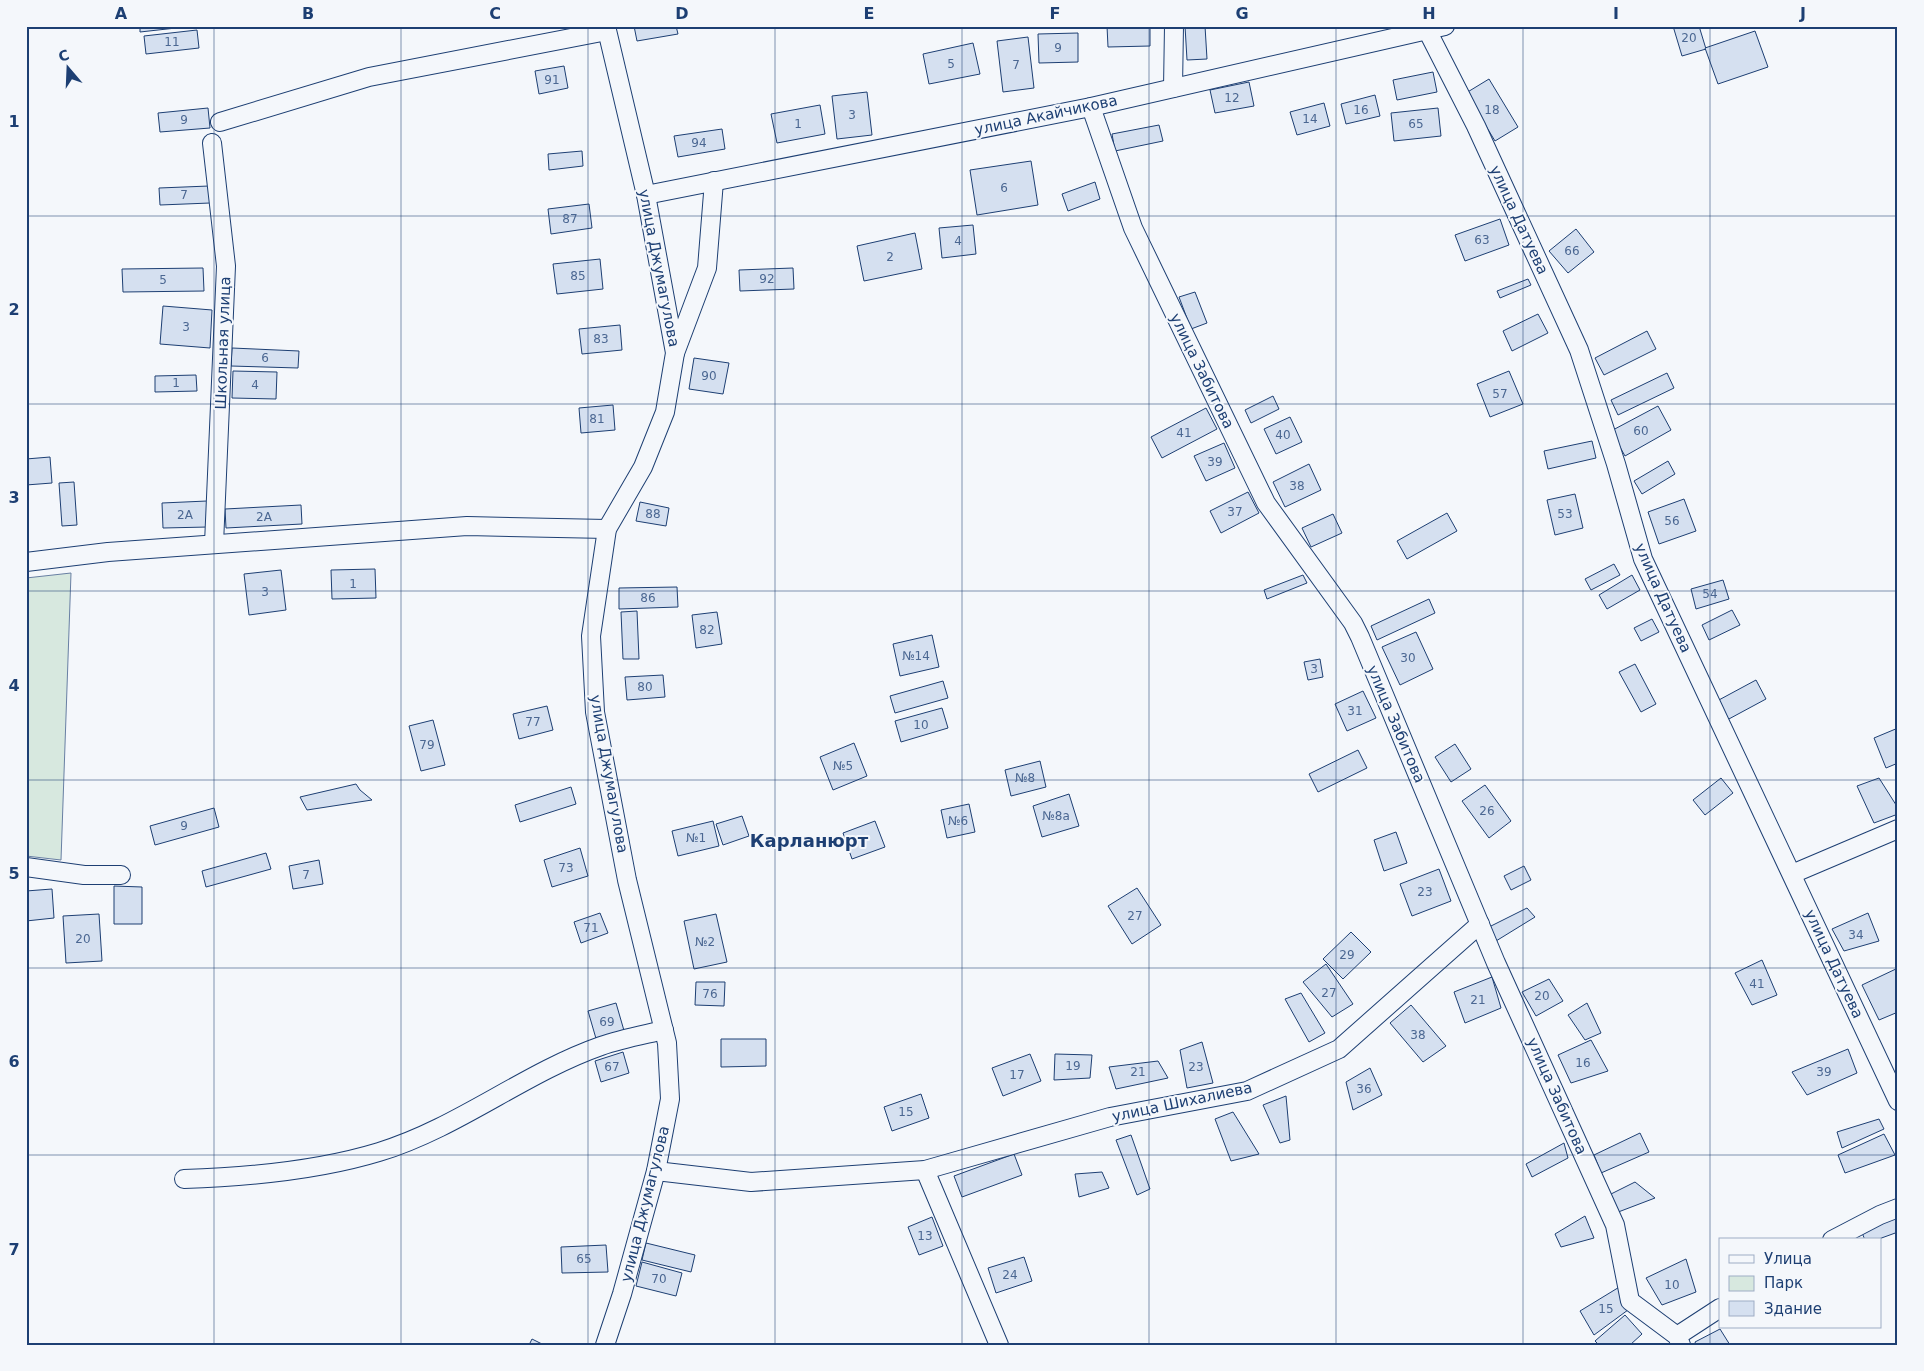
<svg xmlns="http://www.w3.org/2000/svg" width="1924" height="1371" viewBox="0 0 1924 1371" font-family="'DejaVu Sans',sans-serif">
	<rect width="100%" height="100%" fill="#f4f7fb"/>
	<path fill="#d7e8df" stroke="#687fa3" d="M 71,573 L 61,860 L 26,856 L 26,578 Z"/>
	<g fill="#d5e0f0" stroke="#1d3f73">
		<path d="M 140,26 L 194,26 L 140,32 Z"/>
		<path d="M 634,26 L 676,26 L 678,34 L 637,41 Z"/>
		<path d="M 1107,26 L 1150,26 L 1150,46 L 1108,47 Z"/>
		<path d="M 1185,26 L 1205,26 L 1207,59 L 1187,60 Z"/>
		<path d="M 1673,26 L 1699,26 L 1706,49 L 1682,56 Z"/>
		<path d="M 197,30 L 199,48 L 146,54 L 144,36 Z"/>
		<path d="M 1755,31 L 1768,67 L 1718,84 L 1705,48 Z"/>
		<path d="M 1078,33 L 1078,62 L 1039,63 L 1038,34 Z"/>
		<path d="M 1028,37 L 1034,88 L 1003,92 L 997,41 Z"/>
		<path d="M 973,43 L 980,74 L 929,84 L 923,54 Z"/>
		<path d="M 564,66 L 568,88 L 539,94 L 535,71 Z"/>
		<path d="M 1433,72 L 1437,92 L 1397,100 L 1393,80 Z"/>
		<path d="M 1489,79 L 1518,127 L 1495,141 L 1466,93 Z"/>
		<path d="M 1249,82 L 1254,106 L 1215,113 L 1210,90 Z"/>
		<path d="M 867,92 L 872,135 L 837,139 L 832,96 Z"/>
		<path d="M 1375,95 L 1380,116 L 1346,124 L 1341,104 Z"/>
		<path d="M 1324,103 L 1330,126 L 1297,135 L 1290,112 Z"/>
		<path d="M 820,105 L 825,134 L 777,143 L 771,114 Z"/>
		<path d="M 208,108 L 210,128 L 160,132 L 158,113 Z"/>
		<path d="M 1438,108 L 1441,136 L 1394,141 L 1391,113 Z"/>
		<path d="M 1159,125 L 1163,141 L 1115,151 L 1112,134 Z"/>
		<path d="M 722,129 L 725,149 L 678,157 L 674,136 Z"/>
		<path d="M 582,151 L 583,166 L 549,170 L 548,154 Z"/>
		<path d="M 1031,161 L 1038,205 L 977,215 L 970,170 Z"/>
		<path d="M 1095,182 L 1100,199 L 1068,211 L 1062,194 Z"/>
		<path d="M 209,186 L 210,203 L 160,205 L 159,188 Z"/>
		<path d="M 589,204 L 592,228 L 551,234 L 548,209 Z"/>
		<path d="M 1500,219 L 1509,245 L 1465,261 L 1455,235 Z"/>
		<path d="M 973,225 L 976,254 L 942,258 L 939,228 Z"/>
		<path d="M 1576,229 L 1594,252 L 1568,273 L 1549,251 Z"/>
		<path d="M 915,233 L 922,269 L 864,281 L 857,246 Z"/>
		<path d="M 600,259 L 603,289 L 557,294 L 553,264 Z"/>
		<path d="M 203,268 L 204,291 L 123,292 L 122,269 Z"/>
		<path d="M 793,268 L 794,289 L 740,291 L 739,270 Z"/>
		<path d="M 1528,279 L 1531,285 L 1500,298 L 1497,291 Z"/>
		<path d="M 1195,292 L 1207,323 L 1191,329 L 1179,297 Z"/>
		<path d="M 163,306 L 212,310 L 210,348 L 160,344 Z"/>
		<path d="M 1538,314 L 1548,333 L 1512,351 L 1503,331 Z"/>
		<path d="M 620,325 L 622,350 L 582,354 L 579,329 Z"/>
		<path d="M 1647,331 L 1656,349 L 1604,375 L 1595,358 Z"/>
		<path d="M 232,348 L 299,351 L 298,368 L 231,366 Z"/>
		<path d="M 694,358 L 729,363 L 723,394 L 689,389 Z"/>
		<path d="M 233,371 L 277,372 L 276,399 L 232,398 Z"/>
		<path d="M 1509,371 L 1523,404 L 1490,417 L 1477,384 Z"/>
		<path d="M 1667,373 L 1674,388 L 1618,415 L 1611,400 Z"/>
		<path d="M 196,375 L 197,391 L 155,392 L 155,376 Z"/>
		<path d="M 1273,396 L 1279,409 L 1251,423 L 1245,410 Z"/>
		<path d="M 613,405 L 615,430 L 581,433 L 579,408 Z"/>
		<path d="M 1658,406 L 1671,430 L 1625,456 L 1611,431 Z"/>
		<path d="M 1206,408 L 1217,429 L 1162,458 L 1151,437 Z"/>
		<path d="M 1290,417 L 1302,442 L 1276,454 L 1264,429 Z"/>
		<path d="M 1592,441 L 1596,458 L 1548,469 L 1544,451 Z"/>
		<path d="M 1224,443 L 1235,468 L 1206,481 L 1194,456 Z"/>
		<path d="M 50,457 L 52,483 L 26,485 L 26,459 Z"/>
		<path d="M 1668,461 L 1675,474 L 1642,494 L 1634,481 Z"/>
		<path d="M 1309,464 L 1321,490 L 1285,507 L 1273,482 Z"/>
		<path d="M 74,482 L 77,525 L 62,526 L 59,483 Z"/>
		<path d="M 1248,492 L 1259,513 L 1221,533 L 1210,511 Z"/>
		<path d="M 1575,494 L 1583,528 L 1555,535 L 1547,500 Z"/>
		<path d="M 1684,499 L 1696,531 L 1659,544 L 1648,512 Z"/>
		<path d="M 207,501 L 208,527 L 163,528 L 162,503 Z"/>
		<path d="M 640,502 L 669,508 L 666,526 L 636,521 Z"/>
		<path d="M 301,505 L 302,524 L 226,528 L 225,509 Z"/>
		<path d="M 1447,513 L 1457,531 L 1407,559 L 1397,541 Z"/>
		<path d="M 1333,514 L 1342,533 L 1311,547 L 1302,528 Z"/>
		<path d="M 1614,564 L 1620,575 L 1591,590 L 1585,579 Z"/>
		<path d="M 375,569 L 376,598 L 332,599 L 331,570 Z"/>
		<path d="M 281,570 L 286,610 L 249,615 L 244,574 Z"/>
		<path d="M 1303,575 L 1307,583 L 1267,599 L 1264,590 Z"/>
		<path d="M 1632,575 L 1640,590 L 1607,609 L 1599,595 Z"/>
		<path d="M 1723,580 L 1729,599 L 1696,609 L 1691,589 Z"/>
		<path d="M 677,587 L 678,607 L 619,609 L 619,588 Z"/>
		<path d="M 1429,599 L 1435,613 L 1377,640 L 1371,626 Z"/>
		<path d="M 1732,610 L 1740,625 L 1709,640 L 1702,625 Z"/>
		<path d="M 637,611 L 639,659 L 623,659 L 621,612 Z"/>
		<path d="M 717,612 L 722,644 L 696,648 L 692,615 Z"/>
		<path d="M 1652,619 L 1659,632 L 1641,641 L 1634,628 Z"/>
		<path d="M 1416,632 L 1433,669 L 1400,685 L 1382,647 Z"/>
		<path d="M 932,635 L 939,667 L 900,676 L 893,644 Z"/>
		<path d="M 1320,659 L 1323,677 L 1308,680 L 1304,662 Z"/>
		<path d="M 1635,664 L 1656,704 L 1641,712 L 1619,672 Z"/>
		<path d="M 663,675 L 665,697 L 627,700 L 625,677 Z"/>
		<path d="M 1756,680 L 1766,699 L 1727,720 L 1717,701 Z"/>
		<path d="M 943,681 L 948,698 L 895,713 L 890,696 Z"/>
		<path d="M 1363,691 L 1376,718 L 1347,731 L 1335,704 Z"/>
		<path d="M 547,706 L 553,730 L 519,739 L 513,714 Z"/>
		<path d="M 942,708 L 948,728 L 901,742 L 895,721 Z"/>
		<path d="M 433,720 L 445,765 L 421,771 L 409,726 Z"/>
		<path d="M 1898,728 L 1898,763 L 1886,768 L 1874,738 Z"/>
		<path d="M 854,743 L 867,776 L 833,790 L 820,757 Z"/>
		<path d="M 1455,744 L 1471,769 L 1451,782 L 1435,757 Z"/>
		<path d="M 1358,750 L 1367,768 L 1318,792 L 1309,774 Z"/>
		<path d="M 1040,761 L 1046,787 L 1011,796 L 1005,770 Z"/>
		<path d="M 1721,778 L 1733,793 L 1705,815 L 1693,800 Z"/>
		<path d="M 1879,778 L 1898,808 L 1898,814 L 1874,823 L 1857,786 Z"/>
		<path d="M 356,784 L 360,790 L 372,800 L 307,810 L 300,797 Z"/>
		<path d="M 1485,785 L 1511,821 L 1489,838 L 1462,801 Z"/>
		<path d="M 571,787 L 576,804 L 520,822 L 515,805 Z"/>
		<path d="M 1069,794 L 1079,826 L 1042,837 L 1033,806 Z"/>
		<path d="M 969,804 L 975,832 L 947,838 L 941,810 Z"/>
		<path d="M 214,808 L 219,827 L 155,845 L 150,826 Z"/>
		<path d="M 742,816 L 749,836 L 723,845 L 716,824 Z"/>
		<path d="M 713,821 L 719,846 L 678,856 L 672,831 Z"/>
		<path d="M 875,821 L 885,847 L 852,859 L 843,833 Z"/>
		<path d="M 1396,832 L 1407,863 L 1384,871 L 1374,840 Z"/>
		<path d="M 580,848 L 588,876 L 552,887 L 544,860 Z"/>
		<path d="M 266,853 L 271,869 L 206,887 L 202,871 Z"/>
		<path d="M 319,860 L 323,884 L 293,889 L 289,866 Z"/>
		<path d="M 1524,866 L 1531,880 L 1511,890 L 1504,876 Z"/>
		<path d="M 1439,869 L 1451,901 L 1412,916 L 1400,884 Z"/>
		<path d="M 114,886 L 142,887 L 142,924 L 114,924 Z"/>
		<path d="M 1137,888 L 1161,925 L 1132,944 L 1108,906 Z"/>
		<path d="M 52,889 L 54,918 L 26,921 L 26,891 Z"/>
		<path d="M 1527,908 L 1535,917 L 1496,941 L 1489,927 Z"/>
		<path d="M 600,913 L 608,933 L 581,943 L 574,922 Z"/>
		<path d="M 1868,913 L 1879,941 L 1844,951 L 1832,929 Z"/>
		<path d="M 99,914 L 102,961 L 66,963 L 63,916 Z"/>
		<path d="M 716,914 L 727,962 L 694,969 L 684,921 Z"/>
		<path d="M 1351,932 L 1371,952 L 1343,979 L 1323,959 Z"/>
		<path d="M 1762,960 L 1777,995 L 1752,1005 L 1735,973 Z"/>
		<path d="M 1326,964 L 1353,1004 L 1332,1017 L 1303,982 Z"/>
		<path d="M 1898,968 L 1898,1012 L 1879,1020 L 1862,985 Z"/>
		<path d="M 1492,977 L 1501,1008 L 1465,1023 L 1454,992 Z"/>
		<path d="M 1549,979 L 1563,1001 L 1536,1016 L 1522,992 Z"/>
		<path d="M 696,982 L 725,982 L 724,1006 L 695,1005 Z"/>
		<path d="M 1301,993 L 1325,1033 L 1309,1042 L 1285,999 Z"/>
		<path d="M 616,1003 L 625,1034 L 597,1042 L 588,1011 Z"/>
		<path d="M 1587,1003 L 1601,1033 L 1585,1040 L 1568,1015 Z"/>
		<path d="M 1411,1005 L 1446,1046 L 1423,1062 L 1390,1023 Z"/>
		<path d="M 721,1039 L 766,1039 L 766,1066 L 721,1067 Z"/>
		<path d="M 1591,1040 L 1608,1071 L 1571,1083 L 1558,1055 Z"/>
		<path d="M 1202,1042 L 1213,1083 L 1187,1088 L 1180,1050 Z"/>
		<path d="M 1848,1049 L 1857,1073 L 1807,1095 L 1792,1072 Z"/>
		<path d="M 623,1052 L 629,1073 L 601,1082 L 595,1061 Z"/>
		<path d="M 1030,1054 L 1041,1081 L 1003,1096 L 992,1068 Z"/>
		<path d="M 1055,1054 L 1092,1055 L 1090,1078 L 1054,1080 Z"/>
		<path d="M 1158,1061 L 1168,1078 L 1116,1089 L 1109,1067 Z"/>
		<path d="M 1370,1068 L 1382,1095 L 1353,1110 L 1346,1082 Z"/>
		<path d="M 921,1094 L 929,1118 L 892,1131 L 884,1107 Z"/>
		<path d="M 1286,1096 L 1290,1140 L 1280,1143 L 1263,1105 Z"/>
		<path d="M 1233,1112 L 1259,1154 L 1231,1161 L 1215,1119 Z"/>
		<path d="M 1879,1119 L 1884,1129 L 1842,1148 L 1837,1132 Z"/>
		<path d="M 1640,1133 L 1649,1152 L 1601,1173 L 1594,1155 Z"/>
		<path d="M 1884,1134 L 1895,1155 L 1845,1173 L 1838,1155 Z"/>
		<path d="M 1131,1135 L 1150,1189 L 1137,1195 L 1116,1140 Z"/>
		<path d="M 1564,1143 L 1568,1158 L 1532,1177 L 1526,1164 Z"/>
		<path d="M 1014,1154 L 1022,1175 L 962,1197 L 954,1176 Z"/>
		<path d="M 1102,1172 L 1109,1188 L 1079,1197 L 1075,1174 Z"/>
		<path d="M 1635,1182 L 1655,1198 L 1613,1214 L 1609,1195 Z"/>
		<path d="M 1898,1213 L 1898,1232 L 1876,1240 L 1865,1240 L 1860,1228 Z"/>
		<path d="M 1585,1216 L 1594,1238 L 1561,1247 L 1555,1234 Z"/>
		<path d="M 932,1217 L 943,1246 L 919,1255 L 908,1227 Z"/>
		<path d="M 646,1243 L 695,1255 L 691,1272 L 642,1260 Z"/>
		<path d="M 606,1245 L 608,1272 L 562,1273 L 561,1247 Z"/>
		<path d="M 1024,1257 L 1032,1281 L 996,1293 L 988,1268 Z"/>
		<path d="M 1686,1259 L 1696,1292 L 1662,1305 L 1646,1278 Z"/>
		<path d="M 642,1262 L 682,1273 L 676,1296 L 636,1286 Z"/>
		<path d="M 1621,1286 L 1632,1307 L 1594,1335 L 1580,1311 Z"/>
		<path d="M 1625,1315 L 1642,1334 L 1630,1345 L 1599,1345 L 1595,1341 Z"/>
		<path d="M 1720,1329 L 1730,1345 L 1696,1345 L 1695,1342 Z"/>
		<path d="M 532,1339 L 544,1345 L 529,1345 Z"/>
	</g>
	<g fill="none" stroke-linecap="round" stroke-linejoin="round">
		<g stroke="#1d3f73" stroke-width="20">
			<g id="street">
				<path d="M 1427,30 L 1476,126 L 1579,350 L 1616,464 L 1643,559 L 1898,1101"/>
				<path d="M 1173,88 L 1174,26"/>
				<path d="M 1091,107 L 1133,228 L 1266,503 L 1353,623 L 1360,637 L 1496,963 L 1615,1225 L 1630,1301 L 1677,1336 L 1681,1345"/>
				<path d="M 220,122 L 369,77 L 607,31"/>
				<path d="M 212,143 L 226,266 L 214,544"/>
				<path d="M 646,195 L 1091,107 L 1445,26"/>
				<path d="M 675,353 L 707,268 L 714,181"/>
				<path d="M 26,562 L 108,552 L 467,526 L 607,529"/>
				<path d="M 26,867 L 84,875 L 121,875"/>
				<path d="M 1792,874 L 1898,829"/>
				<path d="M 925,1170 L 999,1345"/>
				<path d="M 656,1171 L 751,1182 L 925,1170 L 1110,1117 L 1247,1091 L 1339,1049 L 1480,924"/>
				<path d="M 184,1179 C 246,1177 320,1170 379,1152 C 458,1128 524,1073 601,1046 C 621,1039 643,1035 664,1030"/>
				<path d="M 1832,1240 L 1880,1215 L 1898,1208"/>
				<path d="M 1677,1336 L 1720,1308"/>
				<path d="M 605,1345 L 622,1294 L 656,1171 L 670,1099 L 667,1043 L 627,880 L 595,712 L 591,636 L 607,529 L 643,467 L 665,412 L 675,353 L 646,195 L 606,26"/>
			</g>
		</g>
		<use href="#street" stroke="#f4f7fb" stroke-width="18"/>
	</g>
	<path fill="none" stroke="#1d3f73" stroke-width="1" stroke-opacity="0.55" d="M 214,26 L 214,1345M 401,26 L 401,1345M 588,26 L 588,1345M 775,26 L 775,1345M 962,26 L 962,1345M 1149,26 L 1149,1345M 1336,26 L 1336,1345M 1523,26 L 1523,1345M 1710,26 L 1710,1345M 26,216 L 1898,216M 26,404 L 1898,404M 26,591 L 1898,591M 26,780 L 1898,780M 26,968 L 1898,968M 26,1155 L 1898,1155"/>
	<g text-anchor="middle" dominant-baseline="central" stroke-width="4" stroke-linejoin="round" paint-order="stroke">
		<g font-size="12" fill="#4b6792">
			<text x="1689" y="38">20</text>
			<text x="172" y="42">11</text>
			<text x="1058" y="48">9</text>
			<text x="951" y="64">5</text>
			<text x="1016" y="65">7</text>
			<text x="552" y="80">91</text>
			<text x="1232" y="98">12</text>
			<text x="1361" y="110">16</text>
			<text x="1492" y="110">18</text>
			<text x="852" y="115">3</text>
			<text x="1310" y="119">14</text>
			<text x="184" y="120">9</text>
			<text x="798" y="124">1</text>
			<text x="1416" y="124">65</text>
			<text x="699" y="143">94</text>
			<text x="1004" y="188">6</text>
			<text x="184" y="195">7</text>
			<text x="570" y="219">87</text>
			<text x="1482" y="240">63</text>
			<text x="958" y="241">4</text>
			<text x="1572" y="251">66</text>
			<text x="890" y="257">2</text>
			<text x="578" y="276">85</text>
			<text x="767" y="279">92</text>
			<text x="163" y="280">5</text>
			<text x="186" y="327">3</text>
			<text x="601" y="339">83</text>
			<text x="265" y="358">6</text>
			<text x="709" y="376">90</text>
			<text x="176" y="383">1</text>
			<text x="255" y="385">4</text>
			<text x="1500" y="394">57</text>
			<text x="597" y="419">81</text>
			<text x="1641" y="431">60</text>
			<text x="1184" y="433">41</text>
			<text x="1283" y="435">40</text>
			<text x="1215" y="462">39</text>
			<text x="1297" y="486">38</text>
			<text x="1235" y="512">37</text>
			<text x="653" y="514">88</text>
			<text x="1565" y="514">53</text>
			<text x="185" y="515">2А</text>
			<text x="264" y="517">2А</text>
			<text x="1672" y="521">56</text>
			<text x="353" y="584">1</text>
			<text x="265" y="592">3</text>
			<text x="1710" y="594">54</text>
			<text x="648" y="598">86</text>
			<text x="707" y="630">82</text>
			<text x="916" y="656">№14</text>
			<text x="1408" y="658">30</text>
			<text x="1314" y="669">3</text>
			<text x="645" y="687">80</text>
			<text x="1355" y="711">31</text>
			<text x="533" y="722">77</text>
			<text x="921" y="725">10</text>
			<text x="427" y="745">79</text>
			<text x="843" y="766">№5</text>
			<text x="1025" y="778">№8</text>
			<text x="1487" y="811">26</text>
			<text x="1056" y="816">№8а</text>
			<text x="958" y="821">№6</text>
			<text x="184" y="826">9</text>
			<text x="696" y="838">№1</text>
			<text x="566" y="868">73</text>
			<text x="306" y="875">7</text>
			<text x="1425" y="892">23</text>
			<text x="1135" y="916">27</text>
			<text x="591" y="928">71</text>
			<text x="1856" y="935">34</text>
			<text x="83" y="939">20</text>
			<text x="705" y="942">№2</text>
			<text x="1347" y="955">29</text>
			<text x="1757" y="984">41</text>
			<text x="1329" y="993">27</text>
			<text x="710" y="994">76</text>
			<text x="1542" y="996">20</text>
			<text x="1478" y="1000">21</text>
			<text x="607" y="1022">69</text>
			<text x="1418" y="1035">38</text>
			<text x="1583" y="1063">16</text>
			<text x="1073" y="1066">19</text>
			<text x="612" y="1067">67</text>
			<text x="1196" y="1067">23</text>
			<text x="1138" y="1072">21</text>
			<text x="1824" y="1072">39</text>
			<text x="1017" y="1075">17</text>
			<text x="1364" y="1089">36</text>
			<text x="906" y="1112">15</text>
			<text x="925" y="1236">13</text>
			<text x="584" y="1259">65</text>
			<text x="1010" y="1275">24</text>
			<text x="659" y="1279">70</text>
			<text x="1672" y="1285">10</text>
			<text x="1606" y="1309">15</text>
		</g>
		<g font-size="15" fill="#1d3f73" stroke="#f4f7fb">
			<text transform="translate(1046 115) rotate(-12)">улица Акайчикова</text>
			<text transform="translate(1519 220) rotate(65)">улица Датуева</text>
			<text transform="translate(659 268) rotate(79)">улица Джумагулова</text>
			<text transform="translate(223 343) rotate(-88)">Школьная улица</text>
			<text transform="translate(1202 371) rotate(64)">улица Забитова</text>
			<text transform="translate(1663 598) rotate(66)">улица Датуева</text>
			<text transform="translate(1396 724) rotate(67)">улица Забитова</text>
			<text transform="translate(609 774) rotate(80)">улица Джумагулова</text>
			<text transform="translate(1834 964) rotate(65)">улица Датуева</text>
			<text transform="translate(1557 1096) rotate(66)">улица Забитова</text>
			<text transform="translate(1182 1102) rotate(-12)">улица Шихалиева</text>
			<text transform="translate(645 1204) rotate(-76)">улица Джумагулова</text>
		</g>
		<g font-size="18" font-weight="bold" fill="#1d3f73" stroke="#f4f7fb">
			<text x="809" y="840">Карланюрт</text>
		</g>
	</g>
	<rect width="1924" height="1371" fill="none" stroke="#f4f7fb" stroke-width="55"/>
	<rect x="1719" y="1238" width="162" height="90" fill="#f4f7fb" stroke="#9eadc5"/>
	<rect x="1729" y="1255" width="25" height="8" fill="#f4f7fb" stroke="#9eadc5"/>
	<text x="1764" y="1264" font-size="15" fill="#1d3f73">Улица</text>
	<rect x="1729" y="1276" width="25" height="15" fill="#d7e8df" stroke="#9eadc5"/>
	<text x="1764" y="1288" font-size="15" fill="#1d3f73">Парк</text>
	<rect x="1729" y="1301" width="25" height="15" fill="#d5e0f0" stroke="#9eadc5"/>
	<text x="1764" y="1314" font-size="15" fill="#1d3f73">Здание</text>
	<g transform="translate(68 68) rotate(341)" stroke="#f4f7fb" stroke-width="4" paint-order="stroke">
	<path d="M0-4L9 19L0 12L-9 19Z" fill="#1d3f73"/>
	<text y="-8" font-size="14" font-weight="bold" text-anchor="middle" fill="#1d3f73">С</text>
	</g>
	<rect x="28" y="28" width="1868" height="1316" fill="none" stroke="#1d3f73" stroke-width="2"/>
	<g font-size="16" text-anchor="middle" font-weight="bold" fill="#1d3f73">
		<text x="121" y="19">A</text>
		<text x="308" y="19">B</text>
		<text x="495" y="19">C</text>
		<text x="682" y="19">D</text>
		<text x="869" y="19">E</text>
		<text x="1055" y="19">F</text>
		<text x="1242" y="19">G</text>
		<text x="1429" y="19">H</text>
		<text x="1616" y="19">I</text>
		<text x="1803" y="19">J</text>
		<text x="14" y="127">1</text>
		<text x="14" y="315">2</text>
		<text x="14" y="503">3</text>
		<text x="14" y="691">4</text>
		<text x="14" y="879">5</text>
		<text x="14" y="1067">6</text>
		<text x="14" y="1255">7</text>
	</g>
</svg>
